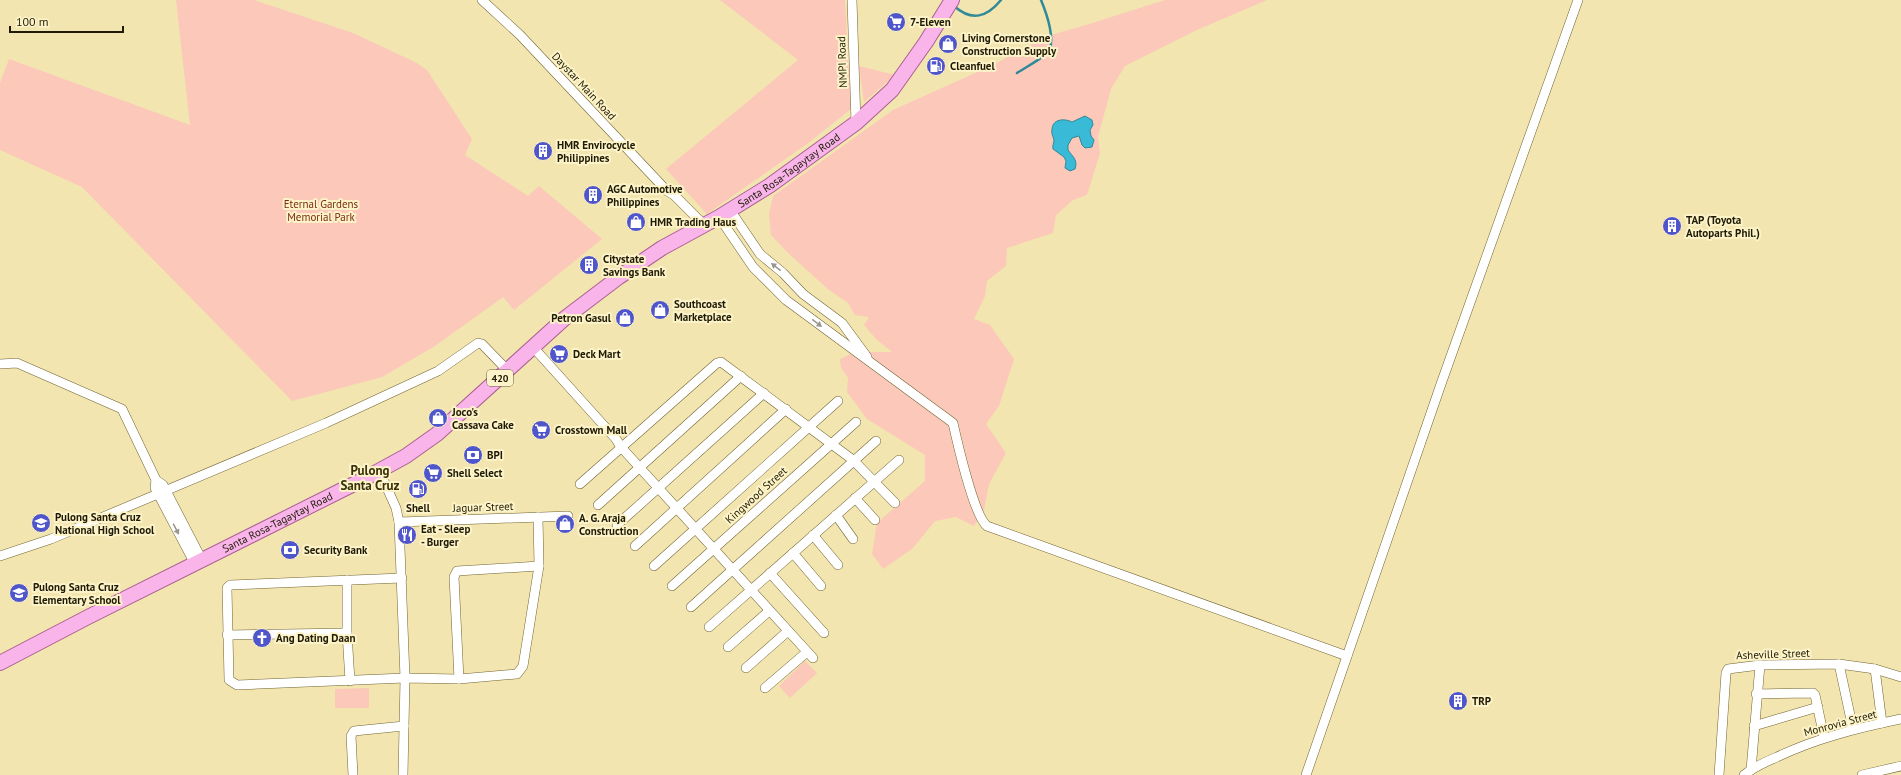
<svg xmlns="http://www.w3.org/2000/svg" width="1901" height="775" viewBox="0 0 1901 775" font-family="'PT Sans',sans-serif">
	<rect width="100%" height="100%" fill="#f3e5af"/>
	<g fill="#fbc8ba">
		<path d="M 176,0 L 254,0 L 353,33 L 415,62 L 427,70 L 472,139 L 465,155 L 528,196 L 539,186 L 602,239 L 514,310 L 503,297 L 435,346 L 382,377 L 292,401 L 82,187 L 0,150 L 0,83 L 9,59 L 190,125 Z"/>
		<path d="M 720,0 L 845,0 L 851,109 L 807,144 L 707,214 L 666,169 L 798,60 Z"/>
		<path d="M 1165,0 L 1267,0 L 1197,30 L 1125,66 L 1111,89 L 1098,137 L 1100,153 L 1087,195 L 1073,200 L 1056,215 L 1053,233 L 1007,248 L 1006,266 L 987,281 L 985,296 L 974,319 L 990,325 L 1014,359 L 999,406 L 986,424 L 1006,453 L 989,484 L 984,510 L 974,526 L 956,517 L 935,521 L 912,549 L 883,569 L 872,554 L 877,523 L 925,481 L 925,455 L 867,419 L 847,392 L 848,378 L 841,368 L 840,359 L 855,352 L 892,352 L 876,339 L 864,325 L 869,317 L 855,315 L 848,303 L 829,290 L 788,253 L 771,235 L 769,214 L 773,196 L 893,110 L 993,65 L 1047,36 L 1086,25 Z"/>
		<path d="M 859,66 L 895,75 L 864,102 Z"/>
		<path d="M 805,661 L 817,673 L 790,698 L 779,686 Z"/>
		<path d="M 369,688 L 369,708 L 335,708 L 335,689 Z"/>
	</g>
	<path fill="#39bad6" stroke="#318a97" d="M 1085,116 L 1092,120 L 1093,125 L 1090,130 L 1091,136 L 1094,140 L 1092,147 L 1085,148 L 1082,145 L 1079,136 L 1072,138 L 1068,145 L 1068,150 C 1073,157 1078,160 1075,169 L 1070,171 L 1065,168 L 1066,161 L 1064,157 L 1053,149 C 1052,146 1054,143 1054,140 C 1053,136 1051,133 1052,130 C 1052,119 1064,118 1072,122 Z"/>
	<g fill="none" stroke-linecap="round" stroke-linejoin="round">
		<g stroke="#318a97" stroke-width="2.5">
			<path d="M 954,6 C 972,22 987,17 1001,0"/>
			<path d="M 1017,73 C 1026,67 1038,61 1046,54 C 1058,44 1046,12 1041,0"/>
		</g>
		<g stroke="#706432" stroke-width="10">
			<g id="street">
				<path d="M 482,0 L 520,35 L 667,191 L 674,195 L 704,225"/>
				<path d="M 852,0 L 856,123"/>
				<path d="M 730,210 L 760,254 L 783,273 L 803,294 L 842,323 L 867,357"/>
				<path d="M 719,217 L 753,267 L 786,300 L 953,423 C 957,441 974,516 987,526 L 1347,656"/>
				<path d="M 533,347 L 616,439 L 621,447 L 813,658"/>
				<path d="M 0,364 L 17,363 L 122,409 L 156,480 L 155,488 L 195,564"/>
				<path d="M 379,470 L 396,508 L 399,522 L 405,678 L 403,775"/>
				<path d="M 156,480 L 163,485 L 202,560"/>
				<path d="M 580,484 L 717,363 L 721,362 L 853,460 L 895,503"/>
				<path d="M 855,498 L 875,520"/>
				<path d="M 598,505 L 741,376"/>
				<path d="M 836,515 L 853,539"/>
				<path d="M 399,522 L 568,516"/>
				<path d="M 617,525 L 764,393"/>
				<path d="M 813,535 L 838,565"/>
				<path d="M 635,546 L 786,409"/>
				<path d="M 793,553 L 821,586"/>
				<path d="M 0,556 L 51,539 L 326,423 L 438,371 L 478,343 L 482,344 L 508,371"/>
				<path d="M 654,566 L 838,401"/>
				<path d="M 770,573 L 824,633"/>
				<path d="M 402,578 L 230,585 L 227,588 L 229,680 L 237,685 L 405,678 L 459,679 L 517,674 L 523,666 L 539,566 L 538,517"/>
				<path d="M 347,580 L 347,633 L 350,681"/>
				<path d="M 672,586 L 856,422"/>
				<path d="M 691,607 L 876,441"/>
				<path d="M 709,627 L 899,460"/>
				<path d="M 227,635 L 347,633"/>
				<path d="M 728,647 L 769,611"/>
				<path d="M 1839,664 L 1853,729"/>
				<path d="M 746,668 L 788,631"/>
				<path d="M 1875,669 L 1882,723"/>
				<path d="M 459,679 L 454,577 L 457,571 L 539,566"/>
				<path d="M 765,688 L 807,652"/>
				<path d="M 1756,694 L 1813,693 L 1815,695 L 1824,737"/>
				<path d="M 1754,726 L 1818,707"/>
				<path d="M 1751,770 L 1760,665"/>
				<path d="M 353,775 L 351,736 L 354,731 L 404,726"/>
				<path d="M 1306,775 L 1441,384 L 1578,0"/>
				<path d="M 1719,775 L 1726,673 L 1728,669 L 1760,665 L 1839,664 L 1875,669 L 1901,677"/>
				<path d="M 1744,775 C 1754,767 1765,762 1777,757 C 1817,738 1858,728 1901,719"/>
				<path d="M 1862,775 L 1901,766"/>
			</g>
		</g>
		<g stroke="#aa5f91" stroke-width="16">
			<g id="primary">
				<path id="s1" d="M 0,663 L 88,617 L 364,479 L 406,456 L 437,434 L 565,318 L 619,277 L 662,248 L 719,217 L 769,186 L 856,123 L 892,90 L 926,42 L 952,0"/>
			</g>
		</g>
		<use href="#street" stroke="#fff" stroke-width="9"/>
		<use href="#primary" stroke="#f9b5ea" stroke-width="14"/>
	</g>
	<defs><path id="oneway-solid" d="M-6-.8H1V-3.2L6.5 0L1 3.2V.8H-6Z"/></defs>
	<g fill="#9a988e">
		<use href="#oneway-solid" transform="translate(776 267) rotate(-142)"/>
		<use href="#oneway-solid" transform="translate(817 323) rotate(37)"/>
		<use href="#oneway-solid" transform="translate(176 529) rotate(62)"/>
	</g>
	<defs>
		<g id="supermarket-disc" transform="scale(1)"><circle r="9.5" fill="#4f55cb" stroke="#fdf3c8"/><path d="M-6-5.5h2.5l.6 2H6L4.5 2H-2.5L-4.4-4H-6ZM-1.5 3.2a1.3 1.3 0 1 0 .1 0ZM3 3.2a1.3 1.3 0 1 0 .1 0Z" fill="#fff"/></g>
		<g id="shop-disc" transform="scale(1)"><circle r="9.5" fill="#4f55cb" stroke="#fdf3c8"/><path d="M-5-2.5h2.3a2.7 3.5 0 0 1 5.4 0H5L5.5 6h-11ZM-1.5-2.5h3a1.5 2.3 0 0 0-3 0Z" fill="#fff"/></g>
		<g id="fuel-disc" transform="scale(1)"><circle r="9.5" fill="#4f55cb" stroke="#fdf3c8"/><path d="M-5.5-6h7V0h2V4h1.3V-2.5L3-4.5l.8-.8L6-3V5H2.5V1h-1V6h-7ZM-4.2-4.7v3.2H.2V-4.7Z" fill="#fff"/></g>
		<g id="building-disc" transform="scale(1)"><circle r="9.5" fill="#4f55cb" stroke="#fdf3c8"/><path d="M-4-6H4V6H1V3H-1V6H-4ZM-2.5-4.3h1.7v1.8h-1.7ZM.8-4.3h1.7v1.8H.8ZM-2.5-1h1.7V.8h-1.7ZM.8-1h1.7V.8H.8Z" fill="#fff"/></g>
		<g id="bank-disc" transform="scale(1)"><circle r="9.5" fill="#4f55cb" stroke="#fdf3c8"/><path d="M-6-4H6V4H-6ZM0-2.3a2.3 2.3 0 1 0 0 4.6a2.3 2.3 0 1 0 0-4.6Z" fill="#fff"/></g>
		<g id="school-disc" transform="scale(1)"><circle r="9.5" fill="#4f55cb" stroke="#fdf3c8"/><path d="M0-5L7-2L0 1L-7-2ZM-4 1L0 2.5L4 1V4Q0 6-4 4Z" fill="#fff"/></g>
		<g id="restaurant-disc" transform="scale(1)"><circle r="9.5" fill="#4f55cb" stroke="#fdf3c8"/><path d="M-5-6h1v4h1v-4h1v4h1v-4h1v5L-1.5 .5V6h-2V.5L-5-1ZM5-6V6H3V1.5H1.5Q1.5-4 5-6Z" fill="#fff"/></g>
		<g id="church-disc" transform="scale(1)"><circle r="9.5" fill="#4f55cb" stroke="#fdf3c8"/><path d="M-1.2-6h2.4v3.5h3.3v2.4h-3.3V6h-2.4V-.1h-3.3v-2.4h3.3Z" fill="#fff"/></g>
	</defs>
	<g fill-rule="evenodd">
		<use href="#supermarket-disc" x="896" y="22"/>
		<use href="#shop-disc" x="948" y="44"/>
		<use href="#fuel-disc" x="936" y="66"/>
		<use href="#building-disc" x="543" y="151"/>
		<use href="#building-disc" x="593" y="195"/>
		<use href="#shop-disc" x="636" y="222"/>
		<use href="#building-disc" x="1672" y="226"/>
		<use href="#building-disc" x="589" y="265"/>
		<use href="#shop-disc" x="660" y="310"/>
		<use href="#shop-disc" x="625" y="318"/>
		<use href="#supermarket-disc" x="559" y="354"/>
		<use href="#shop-disc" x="438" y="418"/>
		<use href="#supermarket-disc" x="541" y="430"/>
		<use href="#bank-disc" x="473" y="455"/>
		<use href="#supermarket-disc" x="433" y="473"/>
		<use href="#fuel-disc" x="418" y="489"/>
		<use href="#school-disc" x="41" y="523"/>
		<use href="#shop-disc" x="565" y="524"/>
		<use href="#restaurant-disc" x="407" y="535"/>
		<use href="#bank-disc" x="290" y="550"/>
		<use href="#school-disc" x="19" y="593"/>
		<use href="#church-disc" x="262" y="638"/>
		<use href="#building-disc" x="1458" y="701"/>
	</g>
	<g text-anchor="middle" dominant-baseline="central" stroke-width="4" stroke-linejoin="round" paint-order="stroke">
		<rect fill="#fdf3c8" stroke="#625b40" stroke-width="1" x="487" y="370" width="26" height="16" rx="3"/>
		<g font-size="10" font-weight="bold" fill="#1f1a05">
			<text x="500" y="378">420</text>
		</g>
		<g font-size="11" font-weight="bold" fill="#1f1a05" stroke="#fdf3c8" text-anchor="start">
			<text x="910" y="22">7-Eleven</text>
			<text x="962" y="38">Living Cornerstone<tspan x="962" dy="13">Construction Supply</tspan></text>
			<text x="950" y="66">Cleanfuel</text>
			<text x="557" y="145">HMR Envirocycle<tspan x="557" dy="13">Philippines</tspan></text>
			<text x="607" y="189">AGC Automotive<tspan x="607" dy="13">Philippines</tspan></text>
			<text x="1686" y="220">TAP (Toyota<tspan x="1686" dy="13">Autoparts Phil.)</tspan></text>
			<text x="650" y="222">HMR Trading Haus</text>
			<text x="603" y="259">Citystate<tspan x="603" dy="13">Savings Bank</tspan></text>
			<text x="674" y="304">Southcoast<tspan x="674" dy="13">Marketplace</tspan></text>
			<text x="611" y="318" text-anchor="end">Petron Gasul</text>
			<text x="573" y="354">Deck Mart</text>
			<text x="452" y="412">Joco's<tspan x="452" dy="13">Cassava Cake</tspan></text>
			<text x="555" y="430">Crosstown Mall</text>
			<text x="487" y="455">BPI</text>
			<text x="447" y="473">Shell Select</text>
			<text x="418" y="508" text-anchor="middle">Shell</text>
			<text x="55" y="517">Pulong Santa Cruz<tspan x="55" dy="13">National High School</tspan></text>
			<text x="579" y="518">A. G. Araja<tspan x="579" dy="13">Construction</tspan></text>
			<text x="421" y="529">Eat - Sleep<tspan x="421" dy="13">- Burger</tspan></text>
			<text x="304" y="550">Security Bank</text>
			<text x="33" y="587">Pulong Santa Cruz<tspan x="33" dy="13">Elementary School</tspan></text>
			<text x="276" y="638">Ang Dating Daan</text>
			<text x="1472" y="701">TRP</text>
		</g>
		<g font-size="11" fill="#1f1a05" stroke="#fdf3c8">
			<text transform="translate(842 62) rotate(-92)">NMPI Road</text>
			<text transform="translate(584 86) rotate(47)">Daystar Main Road</text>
			<text stroke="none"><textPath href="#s1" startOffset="935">Santa Rosa-Tagaytay Road</textPath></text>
			<text transform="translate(756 495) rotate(-42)">Kingwood Street</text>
			<text transform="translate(483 507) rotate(-2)">Jaguar Street</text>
			<text stroke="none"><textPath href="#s1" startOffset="311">Santa Rosa-Tagaytay Road</textPath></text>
			<text transform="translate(1773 654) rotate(-2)">Asheville Street</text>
			<text transform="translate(1840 723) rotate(-15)">Monrovia Street</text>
		</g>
		<g font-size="11" fill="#7a2b14" stroke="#fdf3c8">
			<text x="321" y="204">Eternal Gardens<tspan x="321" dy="13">Memorial Park</tspan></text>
		</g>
		<g font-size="13" font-weight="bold" fill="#393109" stroke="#fdf3c8">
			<text x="370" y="470">Pulong<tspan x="370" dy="15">Santa Cruz</tspan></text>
		</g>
	</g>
	<path d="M10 26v6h113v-6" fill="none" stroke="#1f1a05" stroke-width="2"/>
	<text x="16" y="26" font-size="12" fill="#1f1a05" stroke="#fdf3c8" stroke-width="3" paint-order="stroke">100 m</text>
</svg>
